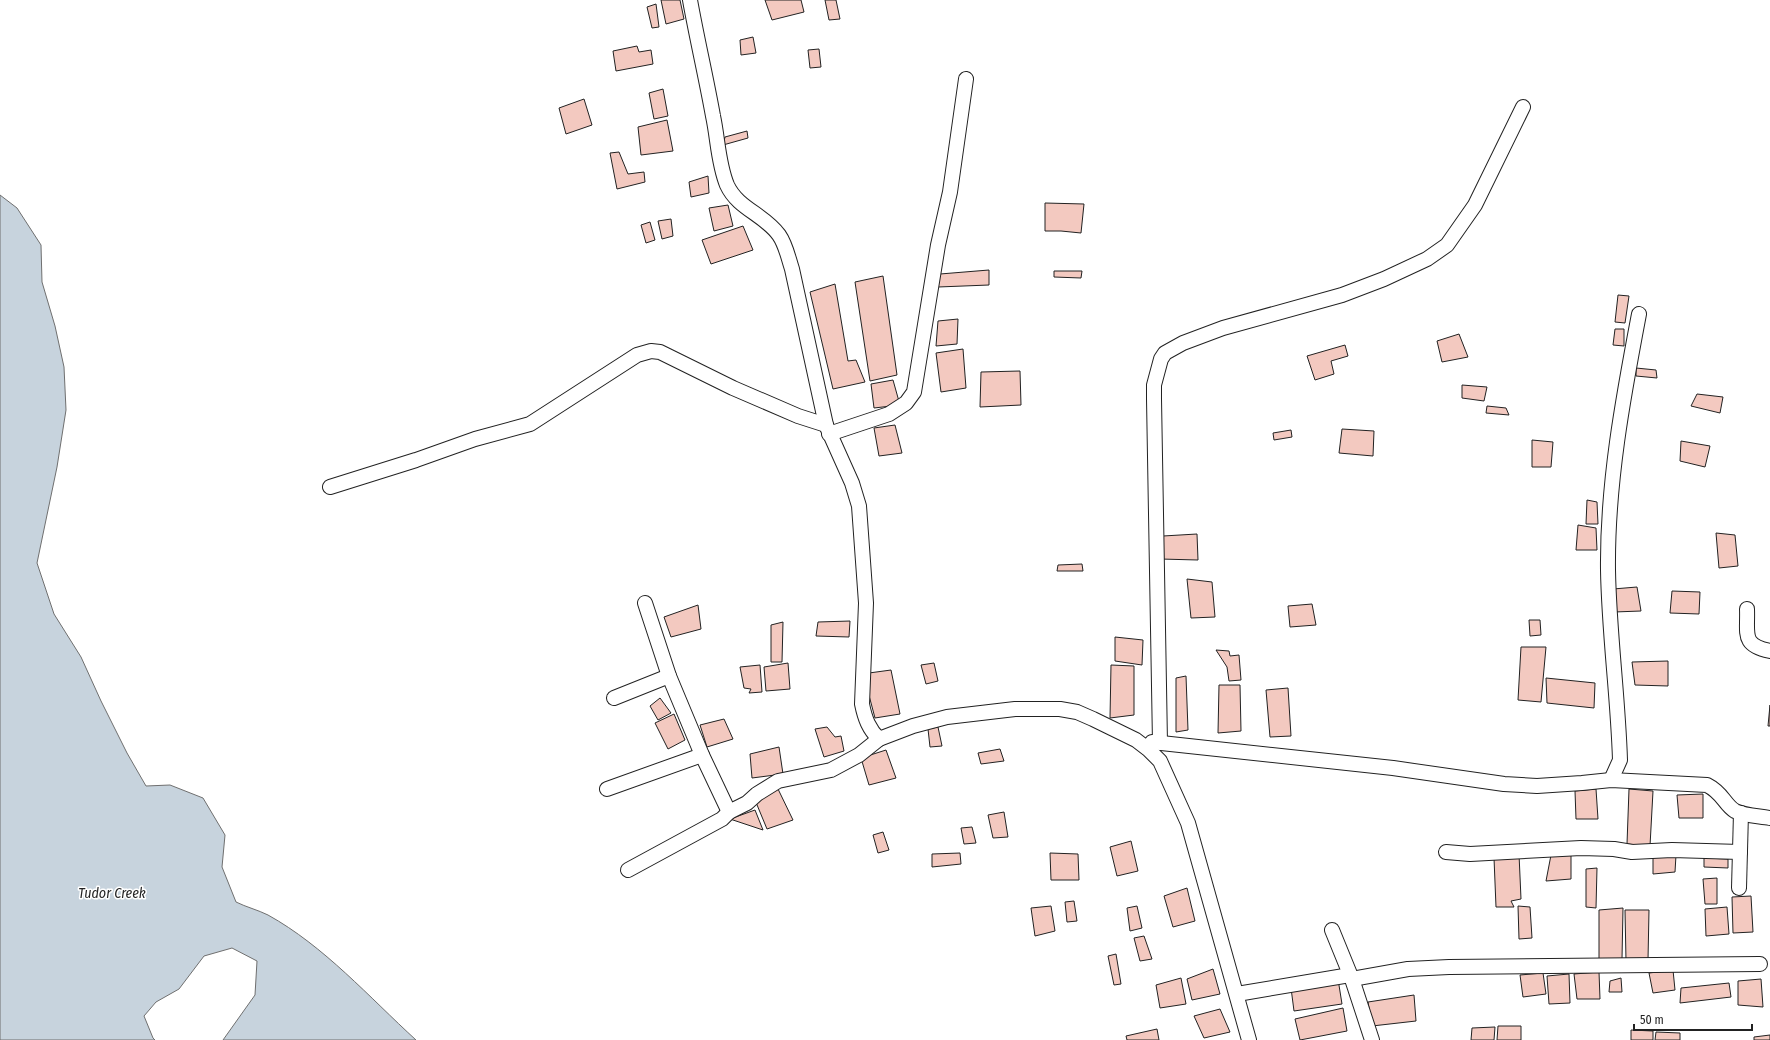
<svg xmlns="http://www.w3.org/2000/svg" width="1770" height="1040" viewBox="0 0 1770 1040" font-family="'Fira Sans Condensed',sans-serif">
	<rect width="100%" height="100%" fill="#fff"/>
	<path fill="#c7d3dd" stroke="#6f6f6f" d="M 0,195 L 17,208 L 41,245 L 42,282 L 55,326 L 64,367 L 66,410 L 57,467 L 37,563 L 54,614 L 81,657 L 101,701 L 127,753 L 146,786 L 170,785 L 203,798 L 225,835 L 222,867 L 236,902 C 246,907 258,910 268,915 C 324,946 369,997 416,1040 L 223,1040 L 255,995 L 257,961 L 232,948 L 204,956 L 179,989 L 156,1002 L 144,1016 L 153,1038 L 155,1040 L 0,1040 Z"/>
	<g fill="#f3c9c0" stroke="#222">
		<path d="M 661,0 L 680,0 L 684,19 L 666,24 Z"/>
		<path d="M 765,0 L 801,0 L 804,12 L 772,20 Z"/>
		<path d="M 825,0 L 836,0 L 840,19 L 829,20 Z"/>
		<path d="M 656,4 L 659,27 L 652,28 L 647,7 Z"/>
		<path d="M 753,37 L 756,53 L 741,55 L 740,40 Z"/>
		<path d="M 637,46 L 639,52 L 651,50 L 653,64 L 616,71 L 613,51 Z"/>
		<path d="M 819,49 L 821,67 L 810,68 L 808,50 Z"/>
		<path d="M 663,89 L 668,116 L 654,119 L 649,93 Z"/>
		<path d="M 584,99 L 592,125 L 566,134 L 559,108 Z"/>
		<path d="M 667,120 L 673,151 L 641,155 L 638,127 Z"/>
		<path d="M 747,131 L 748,138 L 723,145 L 725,137 Z"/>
		<path d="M 619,152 L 628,174 L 644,172 L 645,182 L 617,189 L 610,153 Z"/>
		<path d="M 708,176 L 709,193 L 691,197 L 689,182 Z"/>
		<path d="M 1045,203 L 1084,204 L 1081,233 L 1061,231 L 1045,231 Z"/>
		<path d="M 728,205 L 733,226 L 714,231 L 709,208 Z"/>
		<path d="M 671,219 L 673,236 L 662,239 L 658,221 Z"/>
		<path d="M 650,222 L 655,240 L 646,243 L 641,225 Z"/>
		<path d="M 743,226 L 753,250 L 711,264 L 702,240 Z"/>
		<path d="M 989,270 L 989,285 L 938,287 L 940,274 Z"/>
		<path d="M 1054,271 L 1082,271 L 1081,278 L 1054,277 Z"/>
		<path d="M 883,276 L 897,375 L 870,381 L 855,282 Z"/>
		<path d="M 835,284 L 848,361 L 856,360 L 865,382 L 833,389 L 810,292 Z"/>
		<path d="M 1618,295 L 1629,296 L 1625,323 L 1615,322 Z"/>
		<path d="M 958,319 L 957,344 L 936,346 L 938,321 Z"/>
		<path d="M 1615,329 L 1624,329 L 1624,346 L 1613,345 Z"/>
		<path d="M 1459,334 L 1468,357 L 1442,362 L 1437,341 Z"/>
		<path d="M 1345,345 L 1348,356 L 1331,361 L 1334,374 L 1315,380 L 1307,356 Z"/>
		<path d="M 963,349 L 966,388 L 941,392 L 936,353 Z"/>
		<path d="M 1636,368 L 1656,370 L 1657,378 L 1636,376 Z"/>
		<path d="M 1020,371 L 1021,405 L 980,407 L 981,372 Z"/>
		<path d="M 893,380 L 900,405 L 874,408 L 871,384 Z"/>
		<path d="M 1462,385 L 1487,387 L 1484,401 L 1462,398 Z"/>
		<path d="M 1697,394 L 1723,397 L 1720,413 L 1691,406 Z"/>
		<path d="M 1487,406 L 1506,408 L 1509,415 L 1486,413 Z"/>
		<path d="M 895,425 L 902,453 L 879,456 L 874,428 Z"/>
		<path d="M 1342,429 L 1374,431 L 1373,456 L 1339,453 Z"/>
		<path d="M 1291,430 L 1292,437 L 1274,440 L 1273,433 Z"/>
		<path d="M 1532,440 L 1553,442 L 1551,467 L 1532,467 Z"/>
		<path d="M 1681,441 L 1710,446 L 1705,467 L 1680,461 Z"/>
		<path d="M 1587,500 L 1597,502 L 1598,524 L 1586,524 Z"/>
		<path d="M 1578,525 L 1596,528 L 1597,550 L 1576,550 Z"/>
		<path d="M 1716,533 L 1735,535 L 1738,566 L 1719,568 Z"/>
		<path d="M 1197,534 L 1198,560 L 1160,559 L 1163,536 Z"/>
		<path d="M 1082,564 L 1083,571 L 1057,571 L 1058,565 Z"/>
		<path d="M 1187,579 L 1212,582 L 1215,617 L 1191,618 Z"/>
		<path d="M 1637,587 L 1641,611 L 1614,612 L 1613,589 Z"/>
		<path d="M 1672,591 L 1700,592 L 1699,614 L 1670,613 Z"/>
		<path d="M 1312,604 L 1316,625 L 1290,627 L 1288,606 Z"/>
		<path d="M 698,605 L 701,629 L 671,637 L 664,617 Z"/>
		<path d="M 1529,620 L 1540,620 L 1541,635 L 1530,636 Z"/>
		<path d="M 850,621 L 849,637 L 816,636 L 818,622 Z"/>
		<path d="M 783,622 L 782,662 L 771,662 L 771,625 Z"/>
		<path d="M 1115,637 L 1143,640 L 1142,665 L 1115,661 Z"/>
		<path d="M 1521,647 L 1546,647 L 1541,702 L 1518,700 Z"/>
		<path d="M 1216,650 L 1229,651 L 1230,656 L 1239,655 L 1241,680 L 1229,681 L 1227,667 Z"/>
		<path d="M 1668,661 L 1668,686 L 1635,685 L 1632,662 Z"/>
		<path d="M 788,663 L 790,689 L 766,691 L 764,667 Z"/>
		<path d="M 934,663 L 938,681 L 926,684 L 921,665 Z"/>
		<path d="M 760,665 L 762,692 L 749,693 L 751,689 L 744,688 L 740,667 Z"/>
		<path d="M 1111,665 L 1134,666 L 1134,715 L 1110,718 Z"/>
		<path d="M 891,670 L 900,714 L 875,718 L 866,684 L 869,673 Z"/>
		<path d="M 1186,676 L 1188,730 L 1176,732 L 1176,678 Z"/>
		<path d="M 1546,678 L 1595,683 L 1594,708 L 1547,703 Z"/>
		<path d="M 1219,685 L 1240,685 L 1241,731 L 1218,733 Z"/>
		<path d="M 1288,688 L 1291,736 L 1270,737 L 1266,690 Z"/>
		<path d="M 660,698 L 671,713 L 658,720 L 650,706 Z"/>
		<path d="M 1770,705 L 1770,726 L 1768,726 Z"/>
		<path d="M 674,714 L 685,740 L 668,749 L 655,723 Z"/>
		<path d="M 724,719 L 733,739 L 707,747 L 700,725 Z"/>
		<path d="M 827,727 L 835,737 L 841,736 L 844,751 L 824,757 L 815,729 Z"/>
		<path d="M 938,727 L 942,746 L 930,747 L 928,729 Z"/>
		<path d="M 779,747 L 783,774 L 752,778 L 750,754 Z"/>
		<path d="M 1000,749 L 1004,761 L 981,764 L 978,753 Z"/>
		<path d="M 886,750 L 896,778 L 869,785 L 861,758 Z"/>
		<path d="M 778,789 L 793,820 L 767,829 L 755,800 Z"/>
		<path d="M 1596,789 L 1598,819 L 1576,819 L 1575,791 Z"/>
		<path d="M 1629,789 L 1653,791 L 1650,846 L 1627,844 Z"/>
		<path d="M 1703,794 L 1703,818 L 1679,818 L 1677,795 Z"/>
		<path d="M 755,810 L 763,830 L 730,819 Z"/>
		<path d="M 1004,812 L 1008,837 L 993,838 L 988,815 Z"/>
		<path d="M 972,827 L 976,843 L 964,844 L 961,828 Z"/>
		<path d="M 883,832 L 889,850 L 878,853 L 873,835 Z"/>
		<path d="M 1131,841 L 1138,871 L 1117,876 L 1110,847 Z"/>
		<path d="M 1571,852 L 1571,879 L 1546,881 L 1551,855 Z"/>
		<path d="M 960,853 L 961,864 L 932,867 L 932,854 Z"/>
		<path d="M 1050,853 L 1078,854 L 1079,880 L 1051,880 Z"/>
		<path d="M 1519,854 L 1521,899 L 1511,901 L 1514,907 L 1496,907 L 1494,858 Z"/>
		<path d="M 1653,854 L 1676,855 L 1675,872 L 1653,874 Z"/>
		<path d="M 1704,858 L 1728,859 L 1728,868 L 1704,867 Z"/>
		<path d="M 1597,868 L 1596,908 L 1586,907 L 1586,869 Z"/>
		<path d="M 1717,878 L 1717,904 L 1705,904 L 1703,879 Z"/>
		<path d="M 1187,888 L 1195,921 L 1173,927 L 1164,896 Z"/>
		<path d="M 1751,896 L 1753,932 L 1733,933 L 1732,897 Z"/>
		<path d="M 1074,901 L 1077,921 L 1067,922 L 1065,902 Z"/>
		<path d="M 1051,906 L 1055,931 L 1035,936 L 1031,908 Z"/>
		<path d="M 1137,906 L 1142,928 L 1130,931 L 1127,908 Z"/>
		<path d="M 1518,906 L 1530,907 L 1532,938 L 1519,939 Z"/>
		<path d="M 1727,907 L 1729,934 L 1706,936 L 1705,909 Z"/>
		<path d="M 1623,908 L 1622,959 L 1599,960 L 1599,910 Z"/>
		<path d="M 1625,910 L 1649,910 L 1648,960 L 1626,961 Z"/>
		<path d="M 1144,936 L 1152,959 L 1140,961 L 1134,938 Z"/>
		<path d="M 1116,954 L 1121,984 L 1114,985 L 1108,956 Z"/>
		<path d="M 1213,969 L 1220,994 L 1192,1000 L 1187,979 Z"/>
		<path d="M 1673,970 L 1675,990 L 1653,993 L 1649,973 Z"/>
		<path d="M 1599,972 L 1600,999 L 1577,999 L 1574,974 Z"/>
		<path d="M 1543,973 L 1546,994 L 1523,997 L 1520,975 Z"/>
		<path d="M 1569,974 L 1570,1003 L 1549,1004 L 1547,976 Z"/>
		<path d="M 1181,978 L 1186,1004 L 1160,1008 L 1156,985 Z"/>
		<path d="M 1621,978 L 1622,992 L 1609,992 L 1610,981 Z"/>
		<path d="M 1338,979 L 1342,1004 L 1294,1011 L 1291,988 Z"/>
		<path d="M 1761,979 L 1763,1007 L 1738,1005 L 1738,981 Z"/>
		<path d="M 1729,983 L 1731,997 L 1680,1003 L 1681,988 Z"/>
		<path d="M 1414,995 L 1416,1021 L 1372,1026 L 1368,1002 Z"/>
		<path d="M 1343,1008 L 1347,1031 L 1300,1040 L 1295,1019 Z"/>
		<path d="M 1220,1009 L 1230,1032 L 1204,1038 L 1194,1016 Z"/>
		<path d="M 1498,1026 L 1521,1026 L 1521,1040 L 1497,1040 Z"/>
		<path d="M 1495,1027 L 1494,1040 L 1471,1040 L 1472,1028 Z"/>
		<path d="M 1157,1029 L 1159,1040 L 1127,1040 L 1126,1036 Z"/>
		<path d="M 1631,1030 L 1653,1031 L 1653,1040 L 1631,1040 Z"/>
		<path d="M 1656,1032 L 1680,1033 L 1680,1040 L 1655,1040 Z"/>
		<path d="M 1770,1035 L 1770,1040 L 1754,1040 L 1754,1037 Z"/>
	</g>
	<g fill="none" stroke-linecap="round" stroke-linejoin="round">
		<g stroke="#222" stroke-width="16">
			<g id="street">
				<path d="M 690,0 C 697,39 706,77 713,116 C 718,139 718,163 727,185 C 738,209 764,214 779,235 C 786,245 788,257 792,269 L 826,425 L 852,483 L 859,506 L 866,603 L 862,704 C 865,719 869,729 879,739 L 913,726 L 947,717 L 1015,709 L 1060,709 L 1077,712 L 1093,719 L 1136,740 L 1149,750 L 1160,761 L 1188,823 L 1249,1040"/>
				<path d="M 829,434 L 889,414 L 906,403 L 914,392 L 938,245 L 950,192 L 966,79"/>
				<path d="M 330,487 L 416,460 L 475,439 L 530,424 L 637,355 L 651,351 L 660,352 L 733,388 L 798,416 L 826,425"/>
				<path d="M 645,603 L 669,676 L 702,755 L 729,812 L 747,803 L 757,794 L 778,781 L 831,770 L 859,755 L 879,739"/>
				<path d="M 1747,609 C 1748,634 1741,645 1770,651"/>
				<path d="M 614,698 L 669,676"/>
				<path d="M 1152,742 L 1393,768 L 1504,784 L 1537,786 L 1582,783 L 1611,780 L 1707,785 C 1723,793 1724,804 1735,811 C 1745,816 1759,816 1770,818"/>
				<path d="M 1160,743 L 1154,399 L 1154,385 L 1161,359 L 1165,353 L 1183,343 L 1223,328 L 1342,295 L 1384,279 L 1427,259 L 1447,245 L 1475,205 L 1523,107"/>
				<path d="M 1611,780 L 1620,760 C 1618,696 1609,633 1608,570 C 1607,484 1623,398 1639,314"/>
				<path d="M 607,789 L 702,755"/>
				<path d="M 1446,852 L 1470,854 L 1581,848 L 1614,849 L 1632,852 L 1672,850 L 1740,852"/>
				<path d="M 628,870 L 722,819 L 729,812"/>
				<path d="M 1739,888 L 1741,813"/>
				<path d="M 1332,930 L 1352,979 L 1372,1040"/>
				<path d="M 1352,979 L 1408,969 L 1449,967 L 1760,964"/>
				<path d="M 1237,994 L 1350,975"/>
			</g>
		</g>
		<use href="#street" stroke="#fff" stroke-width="14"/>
	</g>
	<g text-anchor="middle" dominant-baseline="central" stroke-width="3" stroke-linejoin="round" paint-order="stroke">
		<g font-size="14" font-style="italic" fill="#222" stroke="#fff">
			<text x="112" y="893">Tudor Creek</text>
		</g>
	</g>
	<path d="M1634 1024v6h118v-6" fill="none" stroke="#222222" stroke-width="2"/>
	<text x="1640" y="1024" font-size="12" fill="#222222" stroke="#ffffff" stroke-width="3" paint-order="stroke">50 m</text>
</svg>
